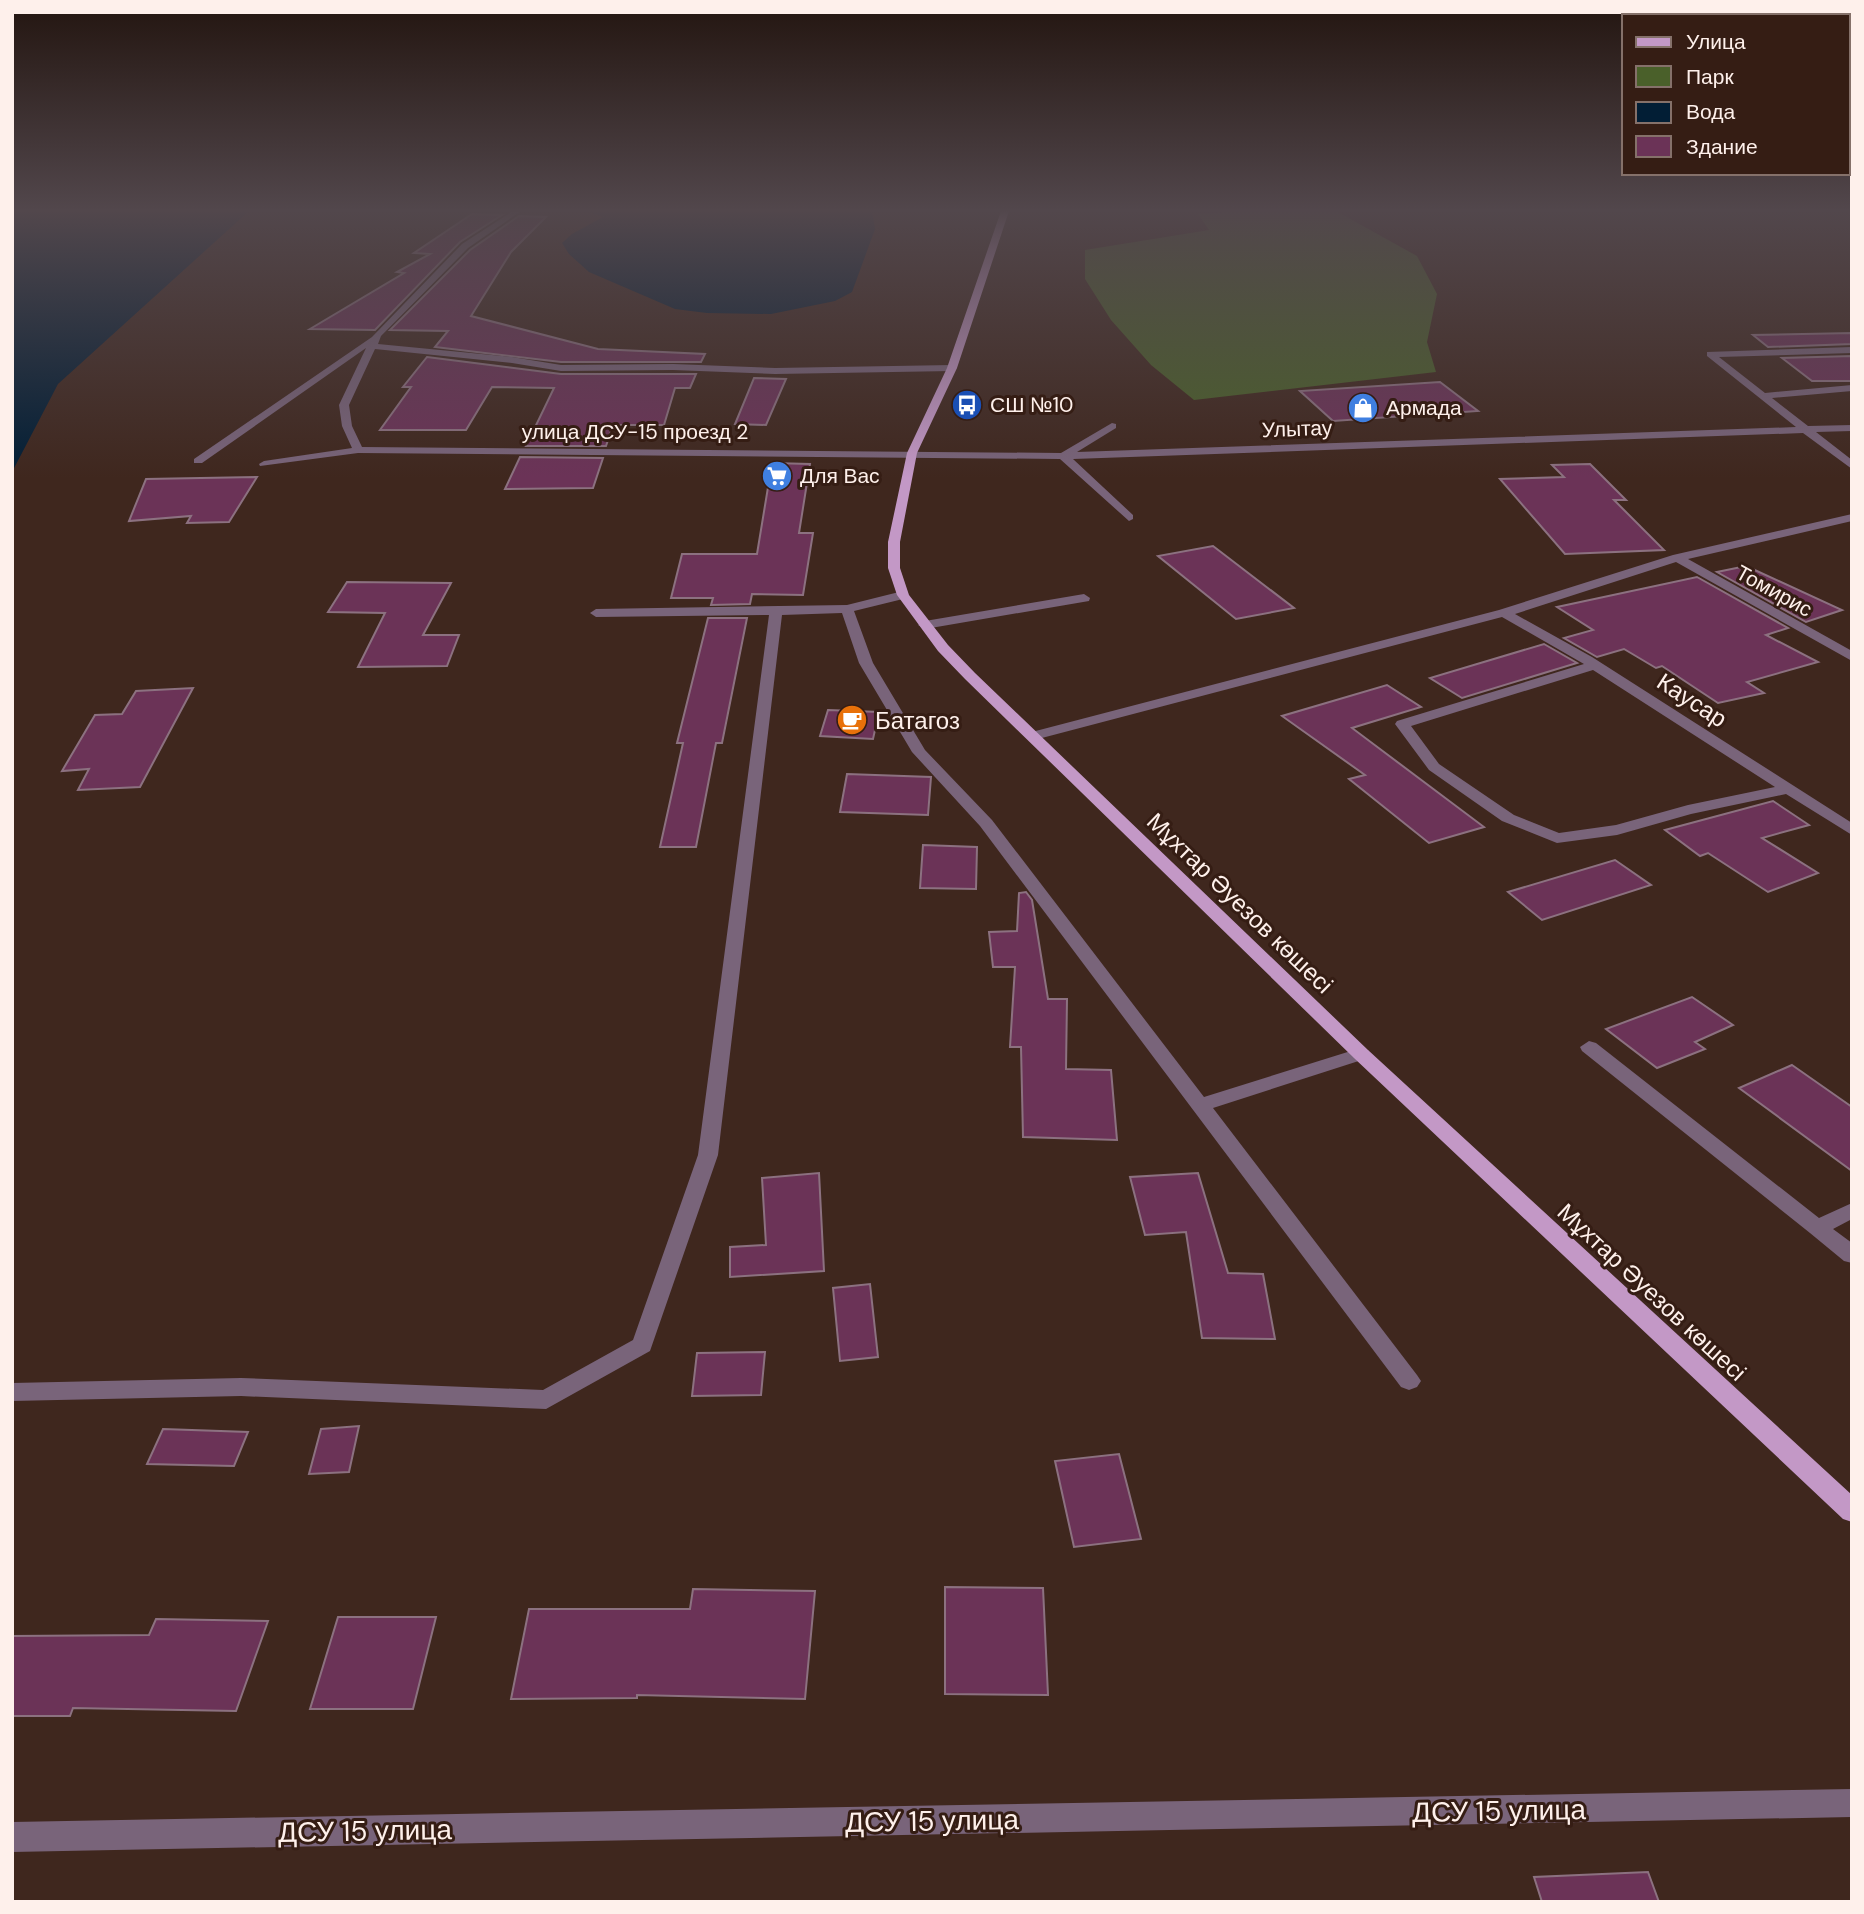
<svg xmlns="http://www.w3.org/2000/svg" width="1864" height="1914" viewBox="0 0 1864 1914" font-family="'DM Sans',sans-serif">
	<rect width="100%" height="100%" fill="#3f271e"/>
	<path fill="#4a602a" d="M 1244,211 L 1336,211 L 1417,256 L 1437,294 L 1427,342 L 1436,372 L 1194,400 L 1151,365 L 1111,320 L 1085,279 L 1085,250 L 1209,230 L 1198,214 Z"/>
	<g fill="#021e35">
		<path d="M 12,211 L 249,211 L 58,384 L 12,472 Z"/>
		<path d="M 587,211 L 872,211 L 875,229 L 852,292 L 835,301 L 771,314 L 707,313 L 675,309 L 589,272 L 569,254 L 562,243 L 572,234 L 603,217 Z"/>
	</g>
	<g fill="#6b3357" stroke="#8c7180" stroke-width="2">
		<path d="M 472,214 L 502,215 L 460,242 L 375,330 L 310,329 L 404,273 L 397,272 L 430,254 L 414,253 Z"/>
		<path d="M 519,216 L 546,217 L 511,252 L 471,316 L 598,349 L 705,354 L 701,362 L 561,362 L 435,347 L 448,331 L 390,330 L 470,250 Z"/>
		<path d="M 1852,333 L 1852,344 L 1768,347 L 1753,335 Z"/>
		<path d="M 1852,356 L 1852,381 L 1812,381 L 1782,358 Z"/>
		<path d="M 427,357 L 561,374 L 696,374 L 690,388 L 675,388 L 664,425 L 613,425 L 606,446 L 526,446 L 554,388 L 492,387 L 466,430 L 380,430 L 411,387 L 403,387 Z"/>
		<path d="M 754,378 L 786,379 L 766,425 L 735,424 Z"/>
		<path d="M 1440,382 L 1478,411 L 1333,421 L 1300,391 Z"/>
		<path d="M 520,457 L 603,458 L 593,488 L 505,489 Z"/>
		<path d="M 772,463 L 810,464 L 799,533 L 813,533 L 803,595 L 752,594 L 750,604 L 711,605 L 713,598 L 671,598 L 682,554 L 757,554 Z"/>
		<path d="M 1590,464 L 1626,500 L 1614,500 L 1664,550 L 1565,554 L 1500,479 L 1564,477 L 1552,465 Z"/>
		<path d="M 257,477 L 229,522 L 187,523 L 191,516 L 129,521 L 146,479 Z"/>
		<path d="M 1213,546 L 1294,608 L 1236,619 L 1158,556 Z"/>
		<path d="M 1746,566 L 1842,610 L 1806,622 L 1717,572 Z"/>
		<path d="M 1697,577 L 1788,628 L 1766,635 L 1818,662 L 1747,682 L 1764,693 L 1718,703 L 1662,666 L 1656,668 L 1624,649 L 1597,657 L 1564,638 L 1593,630 L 1557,607 Z"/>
		<path d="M 347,582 L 451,583 L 423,635 L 459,635 L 447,666 L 358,667 L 385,613 L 328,612 Z"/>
		<path d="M 708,618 L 747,618 L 722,743 L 716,743 L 696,847 L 660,847 L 683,743 L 677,743 Z"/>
		<path d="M 1544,644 L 1577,663 L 1462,698 L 1430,678 Z"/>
		<path d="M 1387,685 L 1421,707 L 1352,728 L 1484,827 L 1429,843 L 1349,779 L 1365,775 L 1282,716 Z"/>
		<path d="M 193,688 L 140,787 L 78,790 L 89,769 L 62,771 L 95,715 L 122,714 L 136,691 Z"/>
		<path d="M 828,710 L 879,712 L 873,739 L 820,736 Z"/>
		<path d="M 847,774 L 931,777 L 928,815 L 840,812 Z"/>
		<path d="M 1773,801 L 1809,825 L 1762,838 L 1818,873 L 1768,892 L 1708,853 L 1700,856 L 1665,830 Z"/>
		<path d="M 923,845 L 977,847 L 976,889 L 920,888 Z"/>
		<path d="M 1615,860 L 1651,885 L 1542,920 L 1508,892 Z"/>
		<path d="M 1026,892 L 1032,900 L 1048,999 L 1067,999 L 1066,1069 L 1111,1070 L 1117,1140 L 1023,1137 L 1021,1047 L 1010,1047 L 1015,967 L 993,967 L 989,932 L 1017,931 L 1019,893 Z"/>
		<path d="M 1692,997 L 1733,1025 L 1695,1042 L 1705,1049 L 1657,1068 L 1606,1029 Z"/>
		<path d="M 1792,1065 L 1852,1107 L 1852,1171 L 1739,1088 Z"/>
		<path d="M 819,1173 L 824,1271 L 730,1277 L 730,1247 L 766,1245 L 762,1178 Z"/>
		<path d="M 1198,1173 L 1228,1273 L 1263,1274 L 1275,1339 L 1202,1338 L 1186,1232 L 1145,1235 L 1130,1177 Z"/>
		<path d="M 870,1284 L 878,1357 L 840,1361 L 833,1288 Z"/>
		<path d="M 765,1352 L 761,1395 L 692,1396 L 697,1353 Z"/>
		<path d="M 359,1426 L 349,1472 L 309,1474 L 321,1429 Z"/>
		<path d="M 163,1429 L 248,1432 L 234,1466 L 147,1464 Z"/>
		<path d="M 1119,1454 L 1141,1539 L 1074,1547 L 1055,1461 Z"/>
		<path d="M 945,1587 L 1043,1588 L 1048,1695 L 945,1694 Z"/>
		<path d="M 693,1589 L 815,1591 L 805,1699 L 637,1695 L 637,1698 L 511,1699 L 529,1609 L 690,1609 Z"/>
		<path d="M 338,1617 L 436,1617 L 413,1709 L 310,1709 Z"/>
		<path d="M 156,1619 L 268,1621 L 236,1711 L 73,1708 L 70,1716 L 12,1716 L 12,1636 L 149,1635 Z"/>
		<path d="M 1648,1872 L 1659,1902 L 1542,1902 L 1534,1877 Z"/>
	</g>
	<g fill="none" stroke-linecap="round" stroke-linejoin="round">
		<g fill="#79647a" fill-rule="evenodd">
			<path d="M 513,211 L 521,211 L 468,248 L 381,336 L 378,344 L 512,357 L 561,365 L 673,364 L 775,368 L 952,365 L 957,368 L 952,371 L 775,374 L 673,370 L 561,371 L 512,363 L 375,349 L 349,405 L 352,426 L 362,447 L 1061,453 L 1112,423 L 1116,424 L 1116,428 L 1077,452 L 1796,427 L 1707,356 L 1707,352 L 1852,347 L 1852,353 L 1719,357 L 1765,393 L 1852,385 L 1852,391 L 1772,398 L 1808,426 L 1852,425 L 1852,431 L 1816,432 L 1852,460 L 1852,469 L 1803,433 L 1073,459 L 1133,515 L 1133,519 L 1129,521 L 1060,459 L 358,453 L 260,466 L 259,464 L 264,461 L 352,448 L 342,426 L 339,405 L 366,348 L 202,463 L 194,463 L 194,459 L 372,337 L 462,244 Z"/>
			<path d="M 1852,514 L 1852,521 L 1688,559 L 1852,651 L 1852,661 L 1676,562 L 1515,614 L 1592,657 L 1852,823 L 1852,835 L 1786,794 L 1691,814 L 1617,835 L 1557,843 L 1502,821 L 1429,770 L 1395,724 L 1397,721 L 1584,664 L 1502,617 L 1038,739 L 1028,739 L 1026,736 L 1028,733 L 1499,610 L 1673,555 ZM 1593,670 L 1775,787 L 1688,805 L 1616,825 L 1559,833 L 1514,815 L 1439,764 L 1411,726 Z"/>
			<path d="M 903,591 L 907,592 L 907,598 L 854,611 L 873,663 L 925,750 L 992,820 L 1204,1097 L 1354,1050 L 1368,1050 L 1370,1054 L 1368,1058 L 1213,1108 L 1417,1375 L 1421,1381 L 1417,1387 L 1409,1390 L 1401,1387 L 980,826 L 912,752 L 859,663 L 842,613 L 782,615 L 718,1155 L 650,1351 L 546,1409 L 241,1396 L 12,1401 L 12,1383 L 241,1378 L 543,1390 L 633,1340 L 698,1155 L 769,615 L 596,617 L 590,613 L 596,609 L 847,605 Z"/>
			<path d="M 1084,594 L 1090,598 L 1089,601 L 925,629 L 918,625 L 925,621 Z"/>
			<path d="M 1589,1041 L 1596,1043 L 1819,1218 L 1852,1203 L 1852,1219 L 1833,1229 L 1852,1243 L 1852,1263 L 1844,1261 L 1810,1233 L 1582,1051 L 1580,1047 Z"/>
			<path d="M 1852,1789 L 1852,1817 L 12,1852 L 12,1822 Z"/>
		</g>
		<path fill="#c398c6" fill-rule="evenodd" d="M 1001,211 L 1009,211 L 957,368 L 917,453 L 900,542 L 900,568 L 909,595 L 948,645 L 975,673 L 1368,1050 L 1852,1495 L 1852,1522 L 1843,1519 L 1354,1058 L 965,679 L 938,651 L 897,595 L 888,568 L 888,542 L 907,453 L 947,368 Z"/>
	</g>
	<linearGradient id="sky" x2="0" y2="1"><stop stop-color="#231510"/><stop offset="0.44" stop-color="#52474c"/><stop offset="1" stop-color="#52474c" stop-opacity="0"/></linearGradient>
	<rect width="1864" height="478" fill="url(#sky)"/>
	<defs>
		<g id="bus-disc" transform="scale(1.575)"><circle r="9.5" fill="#1a4fb4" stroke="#351d14"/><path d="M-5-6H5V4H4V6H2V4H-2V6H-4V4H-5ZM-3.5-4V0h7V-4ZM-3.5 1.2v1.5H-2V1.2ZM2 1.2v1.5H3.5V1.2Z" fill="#fff"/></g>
		<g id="shop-disc" transform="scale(1.575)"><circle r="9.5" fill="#3f7fe0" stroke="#351d14"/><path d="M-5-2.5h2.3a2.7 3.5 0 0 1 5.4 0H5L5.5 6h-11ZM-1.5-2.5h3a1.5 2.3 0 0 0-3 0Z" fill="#fff"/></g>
		<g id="supermarket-disc" transform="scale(1.575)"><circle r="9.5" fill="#3f7fe0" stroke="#351d14"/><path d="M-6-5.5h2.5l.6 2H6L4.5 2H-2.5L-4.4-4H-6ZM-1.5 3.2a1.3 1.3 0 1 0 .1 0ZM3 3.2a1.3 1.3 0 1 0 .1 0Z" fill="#fff"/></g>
		<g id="cafe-disc" transform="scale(1.575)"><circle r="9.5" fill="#e8710a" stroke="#351d14"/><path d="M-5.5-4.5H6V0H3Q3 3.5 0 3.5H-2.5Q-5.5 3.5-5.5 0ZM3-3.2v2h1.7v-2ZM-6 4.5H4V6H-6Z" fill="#fff"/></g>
	</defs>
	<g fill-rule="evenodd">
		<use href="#bus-disc" x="967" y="405"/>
		<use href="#shop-disc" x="1363" y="408"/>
		<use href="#supermarket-disc" x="777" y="476"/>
		<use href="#cafe-disc" x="852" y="720"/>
	</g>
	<g text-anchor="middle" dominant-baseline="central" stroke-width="6" stroke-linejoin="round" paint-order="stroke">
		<g font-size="21" fill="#fef0eb" stroke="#351d14" text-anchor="start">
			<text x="990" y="405">СШ №10</text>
			<text x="1386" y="408">Армада</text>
			<text x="800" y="476">Для Вас</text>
		</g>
		<g font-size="21" fill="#fef0eb" stroke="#351d14">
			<text transform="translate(1297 429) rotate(-2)">Улытау</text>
			<text x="635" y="432">улица ДСУ-15 проезд 2</text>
			<text transform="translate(1774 591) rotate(29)">Томирис</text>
		</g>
		<g font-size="24" fill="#fef0eb" stroke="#351d14">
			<text transform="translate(1692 700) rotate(33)">Каусар</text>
			<text transform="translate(1240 903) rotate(44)">Мұхтар Әуезов көшесі</text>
			<text transform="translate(1652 1292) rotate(43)">Мұхтар Әуезов көшесі</text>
		</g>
		<g font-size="24" fill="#fef0eb" stroke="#351d14" text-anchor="start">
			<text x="875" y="720">Батагоз</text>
		</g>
		<g font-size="28" fill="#fef0eb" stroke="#351d14">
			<text transform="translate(1499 1811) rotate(-1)">ДСУ 15 улица</text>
			<text transform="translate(932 1821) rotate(-1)">ДСУ 15 улица</text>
			<text transform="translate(365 1831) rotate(-1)">ДСУ 15 улица</text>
		</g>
	</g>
	<rect width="1864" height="1914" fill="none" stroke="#fef0eb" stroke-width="28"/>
	<rect x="1622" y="14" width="228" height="161" fill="#351d14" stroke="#85716a" stroke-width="2"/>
	<rect x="1636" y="37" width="35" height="10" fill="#c398c6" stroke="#85716a" stroke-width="2"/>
	<text x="1686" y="49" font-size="21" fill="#fef0eb">Улица</text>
	<rect x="1636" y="66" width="35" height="21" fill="#4a602a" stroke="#85716a" stroke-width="2"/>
	<text x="1686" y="84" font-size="21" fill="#fef0eb">Парк</text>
	<rect x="1636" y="102" width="35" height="21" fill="#021e35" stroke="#85716a" stroke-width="2"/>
	<text x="1686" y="119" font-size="21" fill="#fef0eb">Вода</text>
	<rect x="1636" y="136" width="35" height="21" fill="#6b3357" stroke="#85716a" stroke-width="2"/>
	<text x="1686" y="154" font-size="21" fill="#fef0eb">Здание</text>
</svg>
